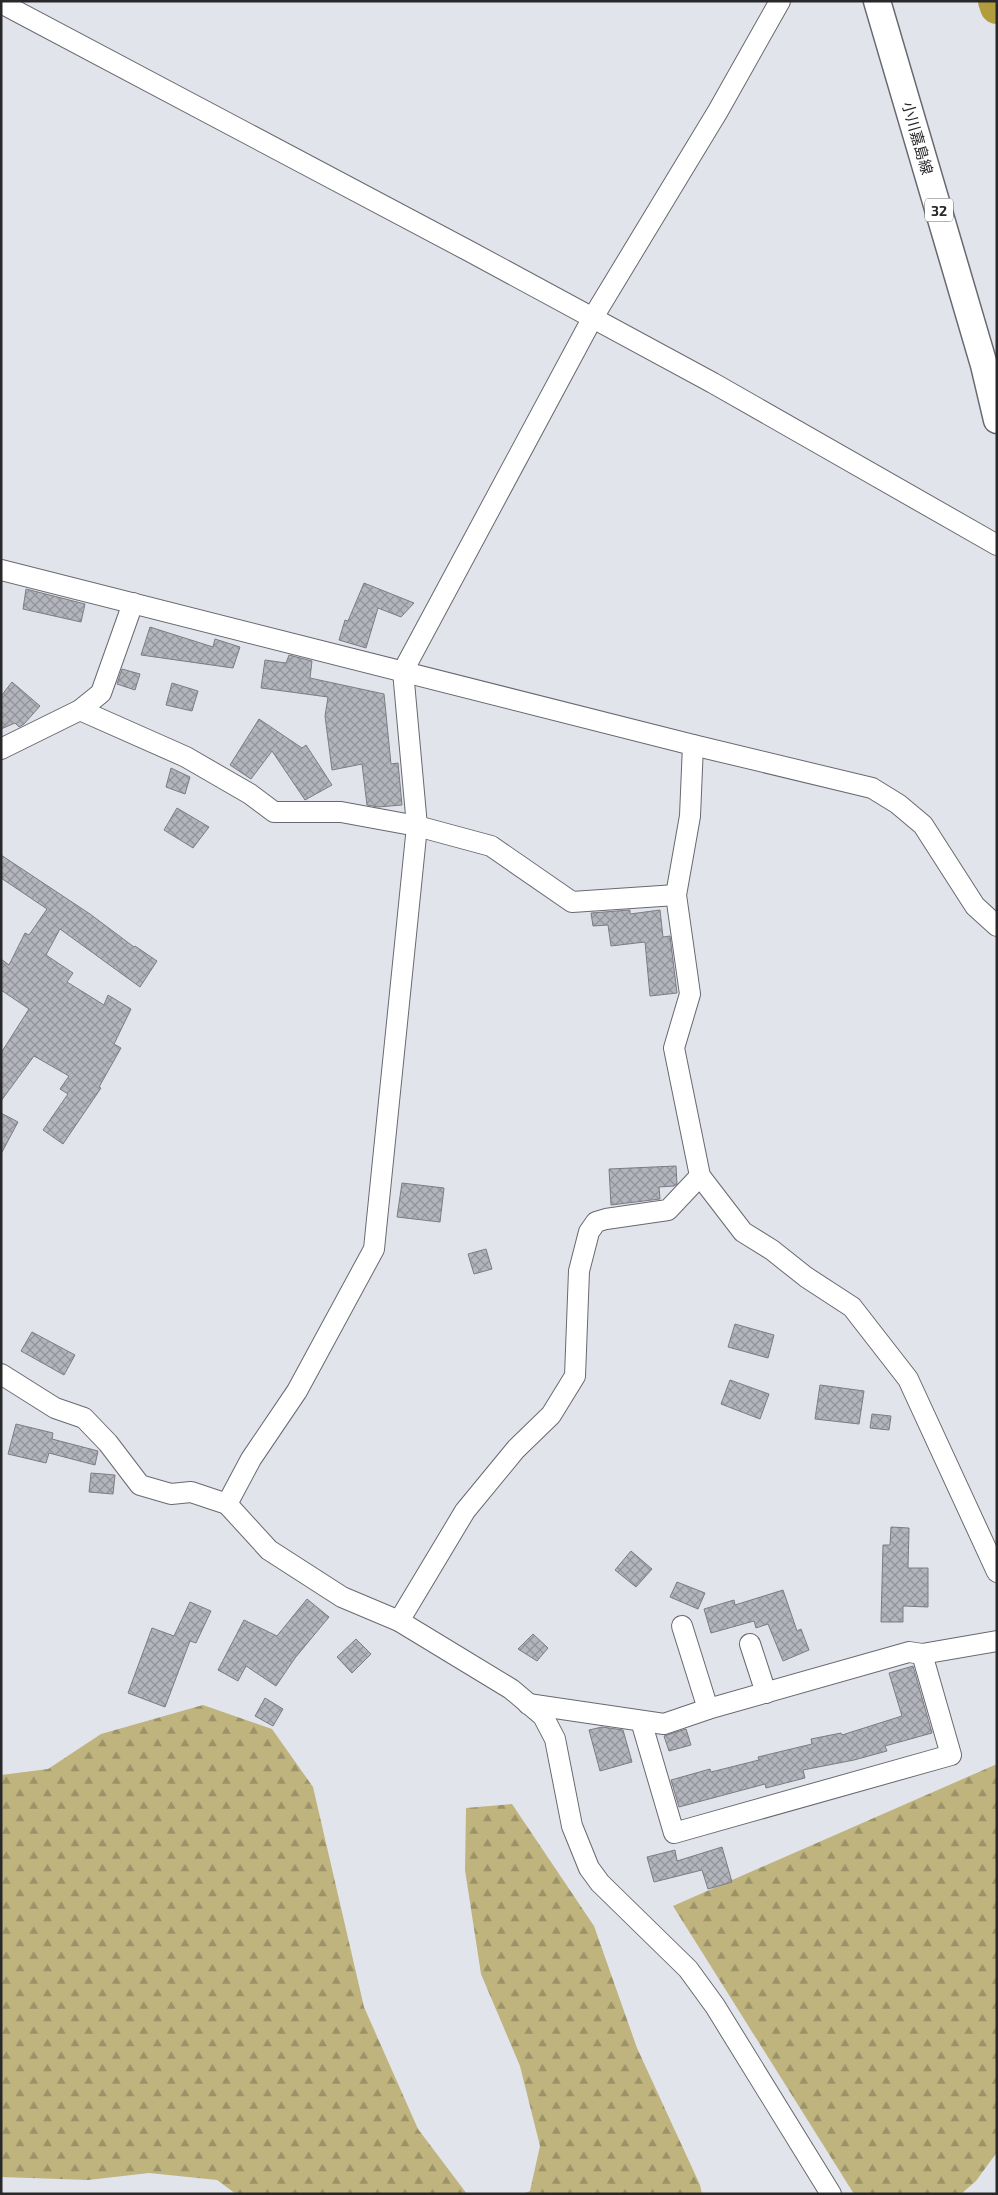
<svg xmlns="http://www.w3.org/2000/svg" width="998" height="2195" viewBox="0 0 998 2195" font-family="'Exo 2','Noto Sans JP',sans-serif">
	<defs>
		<pattern id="forest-firs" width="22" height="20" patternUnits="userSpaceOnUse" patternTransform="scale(1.25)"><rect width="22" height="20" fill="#bfb37e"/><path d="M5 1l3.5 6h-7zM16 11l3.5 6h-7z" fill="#9b9267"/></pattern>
		<pattern id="building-cross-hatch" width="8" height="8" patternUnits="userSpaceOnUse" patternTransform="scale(1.25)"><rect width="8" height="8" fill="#b3b5bc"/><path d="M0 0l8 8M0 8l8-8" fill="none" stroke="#929399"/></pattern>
	</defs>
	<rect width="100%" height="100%" fill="#e2e4ec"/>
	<g fill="url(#forest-firs)">
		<path d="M 203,1705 L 272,1729 L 313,1787 L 364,2007 L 418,2129 L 467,2194 L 236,2194 L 217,2180 L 149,2173 L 88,2180 L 1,2177 L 1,1775 L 48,1769 L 101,1734 Z"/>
		<path d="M 997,1764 L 997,2152 L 976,2181 L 961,2194 L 854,2194 L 673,1906 Z"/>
		<path d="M 512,1804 L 594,1926 L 637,2048 L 700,2185 L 702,2194 L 523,2194 L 530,2191 L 540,2146 L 520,2066 L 481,1974 L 465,1870 L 466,1808 Z"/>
	</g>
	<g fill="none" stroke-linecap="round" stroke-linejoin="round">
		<path stroke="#b29d3e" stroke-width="34" d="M 995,1 L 997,7"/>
	</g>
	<g fill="url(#building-cross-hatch)" stroke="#7c7d84">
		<path d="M 364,583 L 414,603 L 401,617 L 378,608 L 366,648 L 339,640 L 345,620 L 348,621 Z"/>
		<path d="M 26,589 L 85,604 L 81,622 L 23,609 Z"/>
		<path d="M 150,627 L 213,647 L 215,639 L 240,647 L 233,668 L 141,655 Z"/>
		<path d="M 289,655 L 312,661 L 310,678 L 384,694 L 391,764 L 398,763 L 402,805 L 378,807 L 367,805 L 362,764 L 332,770 L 325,716 L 328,697 L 261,688 L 265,660 L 286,663 Z"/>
		<path d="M 122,669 L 140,674 L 135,690 L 117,684 Z"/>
		<path d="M 12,682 L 40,706 L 24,724 L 19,727 L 15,723 L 1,729 L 1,696 Z"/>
		<path d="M 172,683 L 198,691 L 192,711 L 166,705 Z"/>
		<path d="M 259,719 L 302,748 L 306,745 L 332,785 L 305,800 L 272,751 L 251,779 L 230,765 Z"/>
		<path d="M 171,768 L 190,777 L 185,794 L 166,787 Z"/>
		<path d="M 177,808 L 209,827 L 193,848 L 164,830 Z"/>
		<path d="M 1,855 L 90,914 L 134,947 L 135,946 L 157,961 L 140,987 L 60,929 L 46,955 L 73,973 L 67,982 L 104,1005 L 108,995 L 131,1009 L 114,1044 L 121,1048 L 99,1087 L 101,1088 L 63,1144 L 43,1130 L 68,1094 L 60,1089 L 69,1076 L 34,1056 L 1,1101 L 1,1053 L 29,1009 L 1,990 L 1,959 L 9,965 L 25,933 L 29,935 L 47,909 L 1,878 Z"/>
		<path d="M 630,910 L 630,914 L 660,910 L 663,937 L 670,936 L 677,993 L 650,996 L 645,942 L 611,946 L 608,925 L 593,926 L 591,913 Z"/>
		<path d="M 1,1113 L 18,1122 L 1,1154 Z"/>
		<path d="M 676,1166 L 677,1184 L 674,1186 L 659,1187 L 660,1199 L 611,1205 L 609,1169 Z"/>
		<path d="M 402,1183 L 444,1188 L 440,1222 L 397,1217 Z"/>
		<path d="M 486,1249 L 492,1269 L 474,1274 L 468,1254 Z"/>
		<path d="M 735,1324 L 774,1335 L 768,1358 L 728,1347 Z"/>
		<path d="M 32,1332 L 75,1355 L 64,1375 L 21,1351 Z"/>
		<path d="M 730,1380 L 769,1394 L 760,1419 L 721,1404 Z"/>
		<path d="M 820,1385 L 864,1391 L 859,1424 L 815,1419 Z"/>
		<path d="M 872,1414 L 891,1416 L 889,1430 L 870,1428 Z"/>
		<path d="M 16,1424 L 53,1433 L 52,1439 L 98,1451 L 95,1465 L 49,1453 L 46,1463 L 8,1454 Z"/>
		<path d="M 91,1473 L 115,1475 L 113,1494 L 89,1492 Z"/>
		<path d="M 891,1527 L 909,1528 L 908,1568 L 928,1568 L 928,1607 L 903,1606 L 903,1622 L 881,1622 L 883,1545 L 890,1545 Z"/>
		<path d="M 631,1551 L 652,1569 L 636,1587 L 615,1570 Z"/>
		<path d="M 677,1582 L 705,1593 L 698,1609 L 670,1597 Z"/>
		<path d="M 783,1590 L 797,1631 L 801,1629 L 809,1650 L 783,1661 L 768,1624 L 756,1628 L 754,1621 L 711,1633 L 704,1609 L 734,1600 L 735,1605 Z"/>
		<path d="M 307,1599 L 329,1617 L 295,1658 L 276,1686 L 246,1666 L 238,1681 L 218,1670 L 244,1620 L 277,1636 Z"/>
		<path d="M 190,1602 L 211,1611 L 196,1643 L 190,1641 L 165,1707 L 128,1693 L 152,1628 L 174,1636 Z"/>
		<path d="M 533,1634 L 548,1648 L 537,1661 L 518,1649 Z"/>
		<path d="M 356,1639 L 371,1654 L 352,1673 L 337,1657 Z"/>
		<path d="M 913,1666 L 932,1733 L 885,1746 L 887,1751 L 854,1760 L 803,1770 L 805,1778 L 766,1788 L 765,1784 L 679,1807 L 671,1780 L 710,1769 L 711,1772 L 759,1760 L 758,1757 L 812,1744 L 811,1739 L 841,1733 L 842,1735 L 902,1716 L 889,1673 Z"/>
		<path d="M 265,1698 L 283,1709 L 273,1726 L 255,1716 Z"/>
		<path d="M 602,1727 L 623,1730 L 632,1762 L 600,1771 L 589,1730 Z"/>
		<path d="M 686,1729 L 691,1745 L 669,1751 L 664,1736 Z"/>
		<path d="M 722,1847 L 732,1882 L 708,1889 L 702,1870 L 654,1882 L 647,1857 L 675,1850 L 677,1861 Z"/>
	</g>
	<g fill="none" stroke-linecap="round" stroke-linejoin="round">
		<g stroke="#686970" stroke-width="22">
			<g id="minor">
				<path d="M 1,3 L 469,251 L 713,383 L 997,545"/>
				<path d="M 1,570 L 693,745 L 872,788 L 898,804 L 923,825 L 975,906 L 997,926"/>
				<path d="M 80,710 L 186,757 L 250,794 L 274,812 L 341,812 L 417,826 L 491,846 L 572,902 L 676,895"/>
				<path d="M 693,745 L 690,816 L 676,895 L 690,994 L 674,1048 L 700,1176 L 743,1232 L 772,1250 L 806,1277 L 852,1307 L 908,1379 L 997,1572"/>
				<path d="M 1,749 L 80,710 L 101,693 L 133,603"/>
				<path d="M 1,1374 L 55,1408 L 84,1418 L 108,1443 L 140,1485 L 171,1494 L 191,1492 L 227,1504 L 269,1550 L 342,1597 L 399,1621 L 511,1689 L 543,1716 L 555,1739 L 572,1826 L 589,1868 L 600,1883 L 688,1969 L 715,2006 L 831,2194"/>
				<path d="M 227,1504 L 251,1459 L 297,1391 L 374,1249 L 417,826 L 403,671 L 592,319 L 718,111 L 780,1"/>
				<path d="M 399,1621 L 465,1511 L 516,1449 L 551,1415 L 575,1376 L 579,1271 L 589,1232 L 596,1222 L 606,1219 L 668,1210 L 700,1176"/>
				<path d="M 682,1626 L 708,1709"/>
				<path d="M 750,1644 L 766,1693"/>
				<path d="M 528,1704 L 664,1724 L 708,1709 L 909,1652 L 922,1654 L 997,1641"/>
				<path d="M 641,1721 L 674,1833 L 951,1755 L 922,1654"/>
			</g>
		</g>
		<g stroke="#686970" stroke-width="29">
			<path id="major" d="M 877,1 L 984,365 L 997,420"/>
		</g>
		<use href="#minor" stroke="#fff" stroke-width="20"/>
		<use href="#major" stroke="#fff" stroke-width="26"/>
	</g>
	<g text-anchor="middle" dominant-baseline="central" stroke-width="4" stroke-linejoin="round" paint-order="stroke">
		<rect fill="#fff" stroke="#68686b" stroke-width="1" x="925" y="198.5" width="28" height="23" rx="4"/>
		<g font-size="14" font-weight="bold" fill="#28282b">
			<text x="939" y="210">32</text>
		</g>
		<g font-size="15" fill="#28282b" stroke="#fff">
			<text transform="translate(918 138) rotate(74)">小川嘉島線</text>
		</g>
	</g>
	<rect width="998" height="2195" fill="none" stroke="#28282b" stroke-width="5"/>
</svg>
